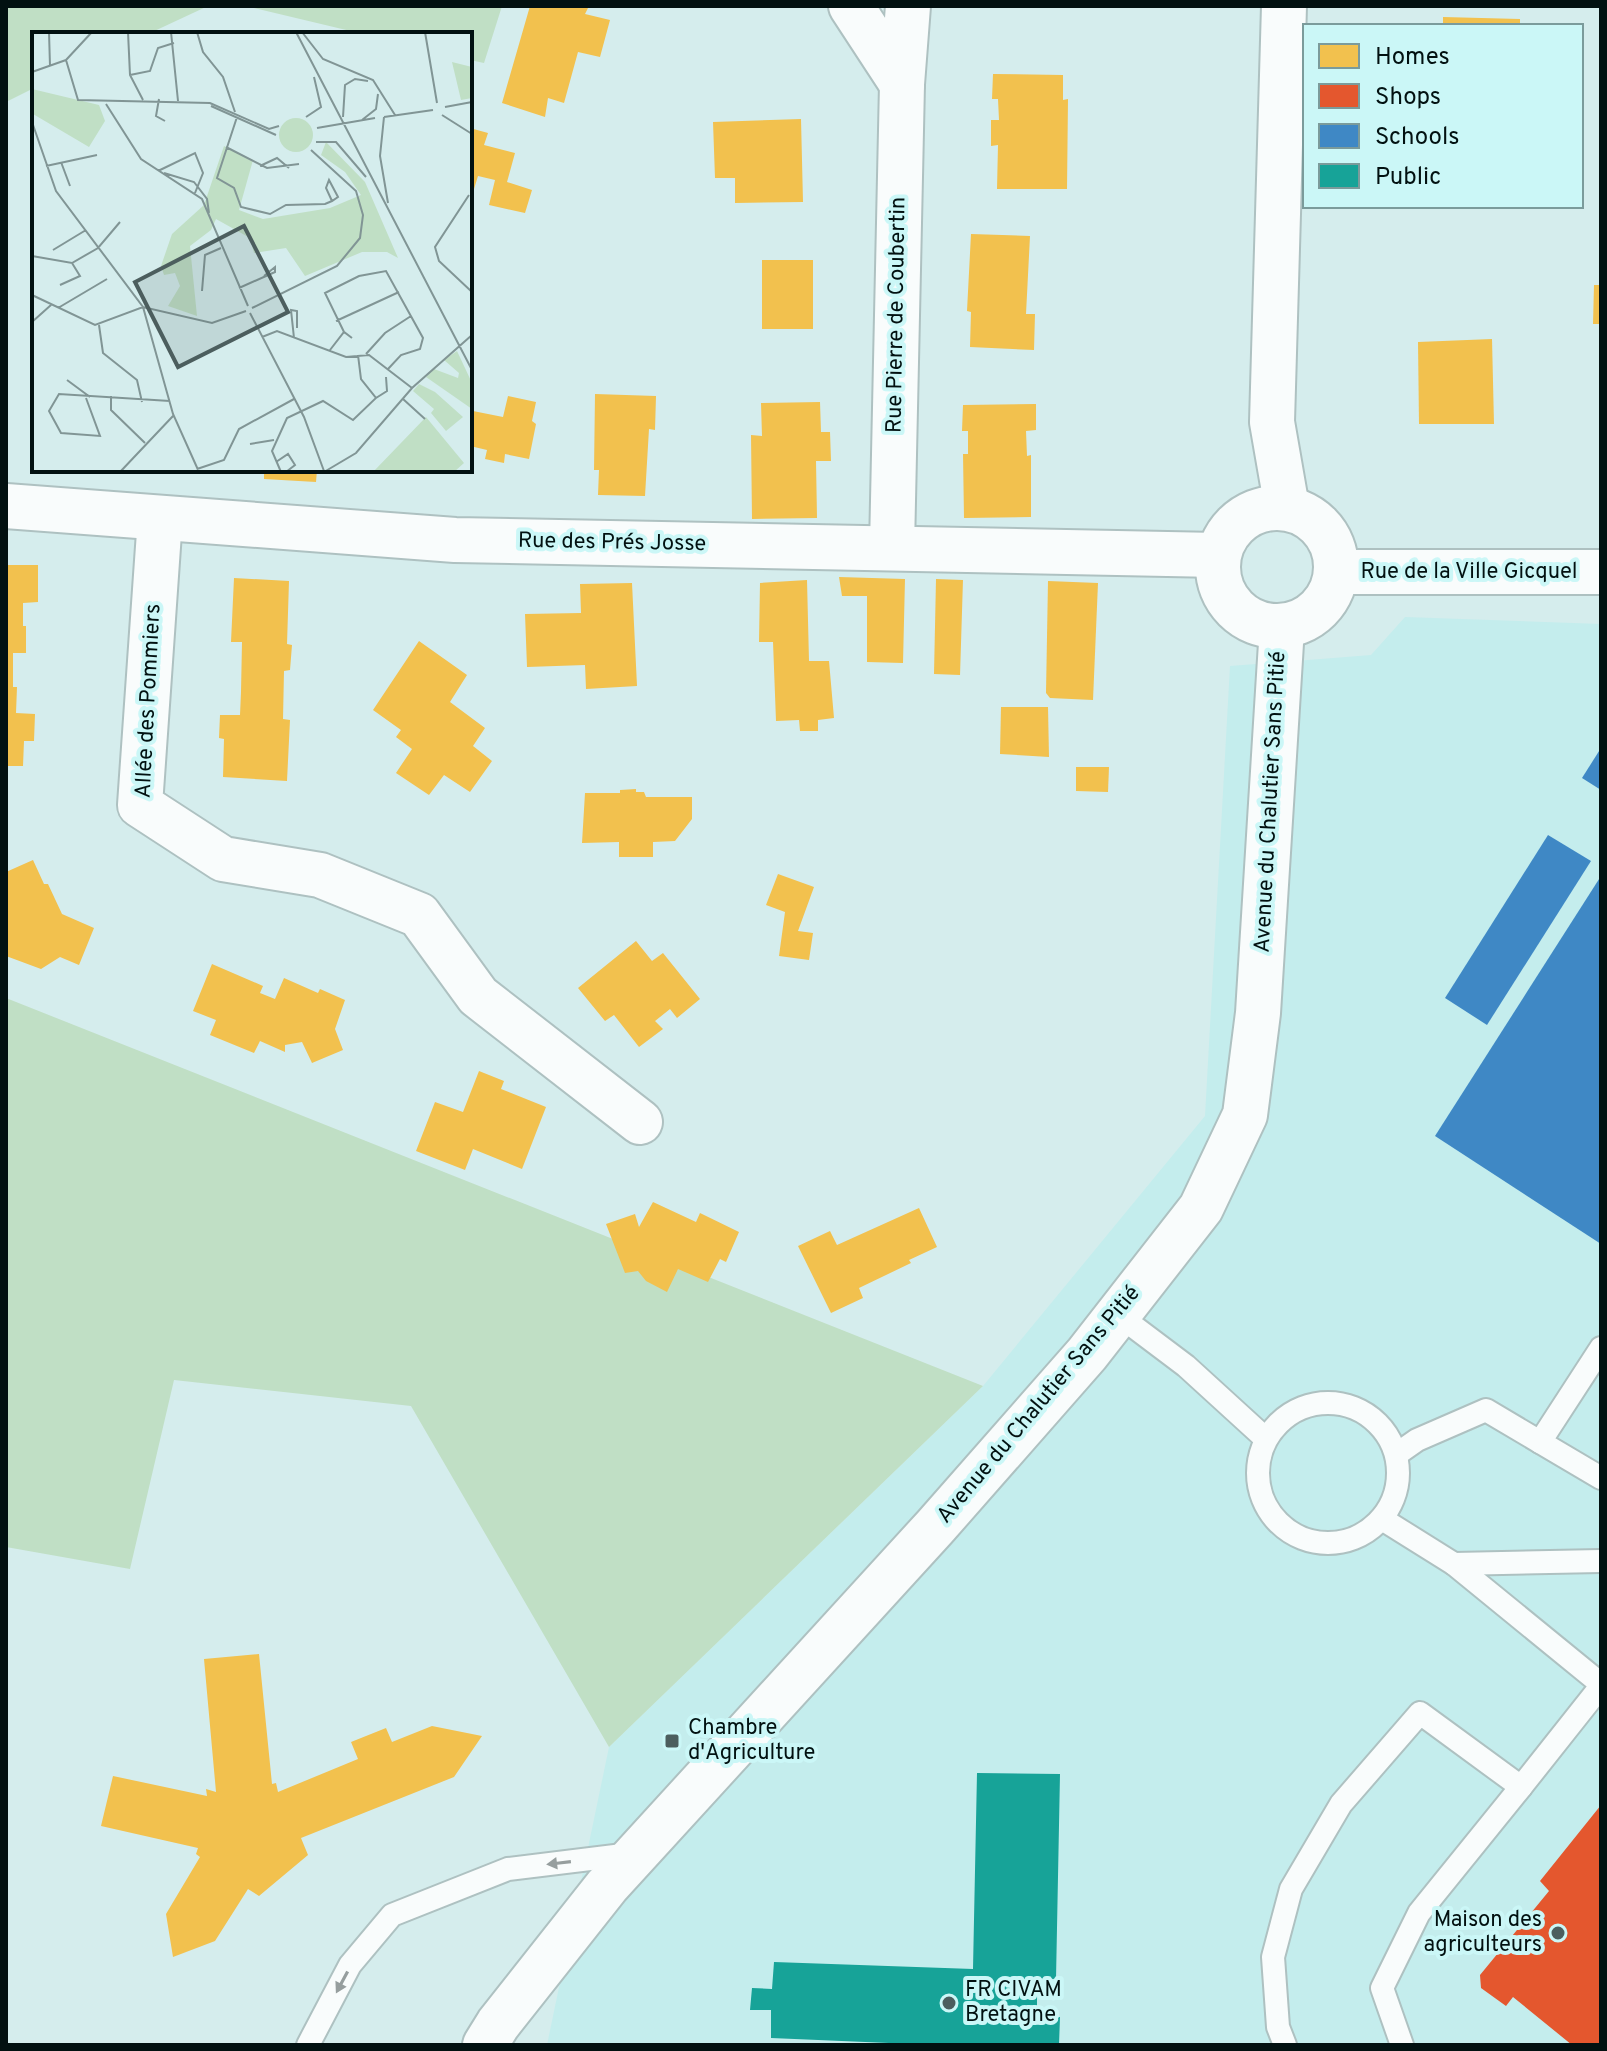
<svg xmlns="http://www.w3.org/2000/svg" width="1607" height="2051" viewBox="0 0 1607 2051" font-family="Overpass,sans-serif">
	<rect width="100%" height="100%" fill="#d5eded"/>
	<path fill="#c4eded" d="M 1405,617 L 1601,624 L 1601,2045 L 547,2045 L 609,1747 L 983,1386 L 1205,1116 L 1230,666 L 1371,655 Z"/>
	<g fill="#c0dfc5">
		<path d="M 6,6 L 208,6 L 148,34 L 34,34 L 34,88 L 6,102 Z"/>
		<path d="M 246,6 L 502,6 L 484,63 L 470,60 L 470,34 L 363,34 Z"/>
		<path d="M 6,998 L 983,1386 L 609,1747 L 411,1406 L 174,1380 L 130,1569 L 6,1547 Z"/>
	</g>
	<g fill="#f2c14e">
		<path d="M 530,6 L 589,6 L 585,14 L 610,20 L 600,57 L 578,52 L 564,103 L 548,98 L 545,117 L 502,103 Z"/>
		<path d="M 1443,17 L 1520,19 L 1520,26 L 1443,26 Z"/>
		<path d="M 993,74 L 1063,75 L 1063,100 L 1068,99 L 1067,189 L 997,189 L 998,145 L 991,146 L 991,120 L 999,120 L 998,99 L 992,99 Z"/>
		<path d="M 801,119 L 803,202 L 735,203 L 735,178 L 715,178 L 713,122 Z"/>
		<path d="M 470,128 L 488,133 L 484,145 L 515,153 L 507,182 L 532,190 L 525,213 L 489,205 L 495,180 L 478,176 L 470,202 Z"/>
		<path d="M 971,234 L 1030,236 L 1026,314 L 1035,314 L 1034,350 L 970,347 L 971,312 L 967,311 Z"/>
		<rect x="762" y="260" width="51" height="69"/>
		<path d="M 1594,285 L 1601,285 L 1601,324 L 1593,324 Z"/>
		<path d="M 1492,339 L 1494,424 L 1419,424 L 1418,342 Z"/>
		<path d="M 595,394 L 656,396 L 655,430 L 649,429 L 645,496 L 598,495 L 599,470 L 594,470 Z"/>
		<path d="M 508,396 L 536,402 L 532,421 L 536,424 L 529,459 L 505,454 L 504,463 L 485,459 L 487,450 L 470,446 L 473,411 L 503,417 Z"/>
		<path d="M 820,402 L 821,432 L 830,432 L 831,461 L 816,461 L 817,518 L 752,519 L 751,435 L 762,436 L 761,403 Z"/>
		<path d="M 1036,404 L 1036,430 L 1026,431 L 1027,456 L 1031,455 L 1031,517 L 964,518 L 963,454 L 968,454 L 968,431 L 962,431 L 963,405 Z"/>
		<path d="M 264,470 L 317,470 L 316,482 L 264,479 Z"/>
		<path d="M 6,565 L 38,565 L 38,602 L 23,603 L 23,626 L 26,626 L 26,653 L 13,653 L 13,687 L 17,687 L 16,713 L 35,714 L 34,741 L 24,741 L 23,766 L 6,766 Z"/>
		<path d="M 839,577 L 905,579 L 903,663 L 867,662 L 867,596 L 842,596 Z"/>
		<path d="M 234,578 L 289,581 L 287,644 L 292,645 L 290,670 L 284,671 L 283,719 L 290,720 L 287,781 L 223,777 L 224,739 L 219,738 L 220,715 L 240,715 L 241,692 L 242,642 L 231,642 Z"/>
		<path d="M 936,579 L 963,580 L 960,675 L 934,674 Z"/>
		<path d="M 807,580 L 809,661 L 829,661 L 834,718 L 818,720 L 818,731 L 800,731 L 799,720 L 776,721 L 773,642 L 759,642 L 760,583 Z"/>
		<path d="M 1048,581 L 1098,583 L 1093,700 L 1050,698 L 1046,693 Z"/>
		<path d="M 632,583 L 637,686 L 586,689 L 585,665 L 527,667 L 525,614 L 581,613 L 580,584 Z"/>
		<path d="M 419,641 L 467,675 L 450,702 L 485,728 L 473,746 L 492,761 L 470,792 L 444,775 L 429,795 L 396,773 L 412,749 L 396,737 L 401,730 L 373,710 Z"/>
		<path d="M 1001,707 L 1048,707 L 1049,757 L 1000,754 Z"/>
		<path d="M 1076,767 L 1109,767 L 1108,792 L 1076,791 Z"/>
		<path d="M 636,789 L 636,792 L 644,792 L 646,797 L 692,797 L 692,819 L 675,841 L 653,842 L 653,857 L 619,857 L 619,842 L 582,843 L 585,793 L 620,793 L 620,790 Z"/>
		<path d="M 33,860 L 44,884 L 48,884 L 62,914 L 94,928 L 79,965 L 60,957 L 41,969 L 6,956 L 6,872 Z"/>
		<path d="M 778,874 L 814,887 L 798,931 L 813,933 L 809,960 L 779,956 L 785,912 L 766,905 Z"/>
		<path d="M 636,941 L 652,961 L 663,953 L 700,999 L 677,1018 L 670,1009 L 655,1021 L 663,1029 L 639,1047 L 614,1015 L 605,1021 L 578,988 Z"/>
		<path d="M 212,964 L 263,986 L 260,993 L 275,999 L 284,978 L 318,993 L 320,989 L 345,1000 L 335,1029 L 343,1050 L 312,1063 L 302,1042 L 285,1045 L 285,1052 L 260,1041 L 254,1053 L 210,1035 L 216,1020 L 193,1011 Z"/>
		<path d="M 479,1071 L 504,1081 L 501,1089 L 546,1107 L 522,1169 L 473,1149 L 465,1170 L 416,1151 L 435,1102 L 463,1112 Z"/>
		<path d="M 653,1202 L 696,1222 L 700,1213 L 739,1232 L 726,1262 L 720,1259 L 708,1282 L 678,1269 L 667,1292 L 646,1281 L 638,1271 L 625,1273 L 606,1224 L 635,1214 L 639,1227 Z"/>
		<path d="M 919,1208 L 937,1247 L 909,1260 L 911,1263 L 859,1288 L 863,1298 L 831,1313 L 798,1246 L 830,1231 L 837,1245 Z"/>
		<path d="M 259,1654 L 272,1784 L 276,1783 L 278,1792 L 358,1759 L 351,1742 L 386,1728 L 392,1742 L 432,1726 L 482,1736 L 454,1777 L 301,1838 L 308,1855 L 259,1896 L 248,1889 L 215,1941 L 173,1957 L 166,1914 L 200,1857 L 196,1854 L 198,1848 L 101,1826 L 113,1776 L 207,1796 L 206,1789 L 216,1792 L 204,1659 Z"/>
	</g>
	<path fill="#e4572e" d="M 1601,1805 L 1601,2045 L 1572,2045 L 1513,1997 L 1506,2006 L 1481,1988 L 1480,1975 L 1549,1891 L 1540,1881 Z"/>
	<g fill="#3f88c5">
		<path d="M 1601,748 L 1601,790 L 1582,778 Z"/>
		<path d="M 1548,835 L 1591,861 L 1487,1025 L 1445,998 Z"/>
		<path d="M 1601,876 L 1601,1244 L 1435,1136 Z"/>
	</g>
	<path fill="#17a398" d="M 977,1773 L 1060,1774 L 1056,1979 L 1030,1978 L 1030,1992 L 1037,1992 L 1037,2008 L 1029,2007 L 1029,2017 L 1060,2017 L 1059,2045 L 936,2045 L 771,2038 L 771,2010 L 750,2010 L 752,1988 L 772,1989 L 774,1962 L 973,1969 Z"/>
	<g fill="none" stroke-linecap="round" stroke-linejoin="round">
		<g stroke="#aec1c1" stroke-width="26">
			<g id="service">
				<path d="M 1117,1314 L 1186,1366 L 1266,1439"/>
				<path d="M 1601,1348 L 1540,1442 L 1601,1478"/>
				<circle cx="1328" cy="1473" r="70"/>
				<path d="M 1397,1454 L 1417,1440 L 1486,1410 L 1540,1442"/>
				<path d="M 1382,1519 L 1454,1564 L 1601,1561"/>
				<path d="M 1454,1564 L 1601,1684"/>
				<path d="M 1521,1787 L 1601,1686"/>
				<path d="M 308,2045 L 350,1965 L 392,1915 L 508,1869 L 631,1854"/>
				<path d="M 1285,2045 L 1278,2027 L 1273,1957 L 1291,1889 L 1341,1804 L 1420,1713 L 1521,1787 L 1419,1913 L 1382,1988 L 1402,2045"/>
			</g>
		</g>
		<g stroke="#aec1c1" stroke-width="48">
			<g id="minor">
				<path d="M 851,6 L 902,84"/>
				<path d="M 6,506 L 455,540 L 1218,555"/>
				<path d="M 160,518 L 140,805 L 223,859 L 320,875 L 419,915 L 478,996 L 640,1122"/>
				<path d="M 892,547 L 902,84 L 908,6"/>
				<path d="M 1336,572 L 1601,572"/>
			</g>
		</g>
		<g stroke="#aec1c1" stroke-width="48">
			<g id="tertiary">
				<path d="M 1284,6 L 1272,422 L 1287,508"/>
				<circle cx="1277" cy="567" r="59"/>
				<path d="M 485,2045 L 498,2024 L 607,1886 L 935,1527 L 1087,1354 L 1201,1208 L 1245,1115 L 1258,1013 L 1282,627"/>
			</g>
		</g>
		<use href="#service" stroke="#f9fcfc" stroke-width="22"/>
		<use href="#minor" stroke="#f9fcfc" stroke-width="44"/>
		<use href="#tertiary" stroke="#f9fcfc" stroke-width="44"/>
	</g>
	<defs><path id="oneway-solid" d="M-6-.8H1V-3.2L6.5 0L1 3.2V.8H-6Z" transform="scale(2)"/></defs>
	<g fill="#969e9e">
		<use href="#oneway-solid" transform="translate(559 1863) rotate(173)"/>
		<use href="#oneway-solid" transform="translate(342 1982) rotate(118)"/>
	</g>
	<g fill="#4c5e5e" stroke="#cbf7f7" stroke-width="3">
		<rect x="664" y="1733" width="16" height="16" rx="4"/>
		<circle cx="1558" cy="1933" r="8"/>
		<circle cx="949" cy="2003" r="8"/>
	</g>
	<g text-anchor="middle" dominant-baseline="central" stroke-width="8" stroke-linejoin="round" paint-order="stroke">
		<g font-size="22" fill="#021111" stroke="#cbf7f7">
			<text transform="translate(897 315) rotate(-89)">Rue Pierre de Coubertin</text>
			<text transform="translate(612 543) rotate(1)">Rue des Prés Josse</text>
			<text x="1469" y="572">Rue de la Ville Gicquel</text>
			<text transform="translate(149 701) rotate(-87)">Allée des Pommiers</text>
			<text transform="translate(1271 802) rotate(-87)">Avenue du Chalutier Sans Pitié</text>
			<text transform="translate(1039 1405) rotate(-50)">Avenue du Chalutier Sans Pitié</text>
		</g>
		<g font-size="22" fill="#021111" stroke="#cbf7f7" text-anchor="start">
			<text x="688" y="1728">Chambre<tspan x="688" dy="25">d'Agriculture</tspan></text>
			<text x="1542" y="1920" text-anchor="end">Maison des<tspan x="1542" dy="25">agriculteurs</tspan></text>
			<text x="965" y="1990">FR CIVAM<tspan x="965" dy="25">Bretagne</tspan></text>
		</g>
	</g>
	<g transform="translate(32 32)">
		<rect width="440" height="440" fill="#d5eded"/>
		<path d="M 420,30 L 440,35 L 440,66 L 429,68 ZM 0,57 L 67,73 L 73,89 L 57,115 L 1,82 ZM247 103a17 17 0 1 1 34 0a17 17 0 1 1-34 0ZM 294,110 L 333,150 L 366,226 L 355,220 L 330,220 L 273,244 L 254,216 L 222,221 L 218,206 L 184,187 L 179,198 L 158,214 L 165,284 L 136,274 L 148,254 L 143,241 L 132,243 L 129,234 L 140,202 L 172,173 L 192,114 L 221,128 L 207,178 L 231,187 L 298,176 L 329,163 L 313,140 L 289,123 ZM 425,319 L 440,351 L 440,377 L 394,345 L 402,337 L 426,346 L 427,341 L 412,328 ZM 387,352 L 403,360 L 431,385 L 414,399 L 399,381 L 402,377 L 381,359 ZM 394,385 L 432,431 L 422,440 L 341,440 Z" fill="#c0dfc5"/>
		<path fill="none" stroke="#819595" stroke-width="2" d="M 17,0 L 18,34M 96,0 L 98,43 L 111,68M 139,0 L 146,69M 165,0 L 171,20 L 191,45 L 203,80M 264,0 L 440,338M 270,0 L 291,27 L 341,48 L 363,83M 393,0 L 405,71M 34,28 L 46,68 L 178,71 L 237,97 L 247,94M 34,28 L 60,0M 0,40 L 34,28M 98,43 L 118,39 L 126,16 L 142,11M 127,67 L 124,84 L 133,89M 74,72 L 109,127 L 170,167 L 216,274M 179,74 L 244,103M 413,75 L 440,70M 410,83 L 440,102M 205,85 L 185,146 L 202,156 L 209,175 L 238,182 L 254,173 L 293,172 L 300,169 L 306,165 L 297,148 L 294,156 L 300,169M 274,85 L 289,75 L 282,45M 311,85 L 313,53 L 323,47 L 336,49M 352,85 L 401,78M 352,85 L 348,124 L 356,171M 330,88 L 344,77 L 346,62M 0,90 L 24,159 L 111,275 L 141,382 L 167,440M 285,96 L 343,86M 284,110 L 304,110 L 334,145M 194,115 L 235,136 L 267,132M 29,130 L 38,154M 14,134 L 65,123M 228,134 L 245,126 L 257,136M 126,139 L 163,121 L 171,141 L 163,161M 132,141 L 162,150 L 175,167 L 177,181M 437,163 L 403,215 L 407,229 L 440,260M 21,218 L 54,198M 0,224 L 40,231 L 66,216 L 88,190M 28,253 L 48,244 L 40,231M 207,256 L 243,240 L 243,235 L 232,244M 170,259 L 173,223 L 189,216M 0,263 L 63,293 L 111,275 L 180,291 L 214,279M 26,276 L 75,247M 220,276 L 305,234 L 328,206 L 331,183 L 324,159 L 279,118M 218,281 L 272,385 L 292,439M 304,289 L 367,260M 0,290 L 19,273M 67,293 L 71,321 L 105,348 L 110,370M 312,300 L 293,261 L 327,244 L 354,239 L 391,306 L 388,317 L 369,323 L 356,337M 230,305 L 245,299 L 314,325 L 337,323 L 380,356M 262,306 L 259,278 L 265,279 L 265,296M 298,318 L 312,300 L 320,306M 334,322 L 353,301 L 379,284M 35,348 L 58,365M 79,364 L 79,378 L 113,411M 54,366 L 68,404 L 29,401 L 17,379 L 27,362 L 138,369M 344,366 L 355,359 L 354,345M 371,367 L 393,387M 218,412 L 242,408M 244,430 L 256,422 L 263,433 L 254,440M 165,437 L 192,428 L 207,397 L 262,367M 88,440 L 141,384M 249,440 L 240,419 L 255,386 L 291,369 L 321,388 L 344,366 L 329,347 L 326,323M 292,440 L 324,421 L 380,356 L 440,303"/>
		<path fill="#4c5e5e" fill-opacity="0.15" stroke="#4c5e5e" stroke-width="4" d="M 212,194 L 256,280 L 146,335 L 103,250 Z"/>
		<rect width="440" height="440" fill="none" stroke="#021111" stroke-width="4"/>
	</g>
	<rect width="1607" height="2051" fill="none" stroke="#021111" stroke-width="16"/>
	<rect x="1303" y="24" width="280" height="184" fill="#cbf7f7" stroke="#7b9b9b" stroke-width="2"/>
	<rect x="1319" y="44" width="40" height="24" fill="#f2c14e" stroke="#7b9b9b" stroke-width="2"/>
	<text x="1375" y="64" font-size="24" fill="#021111">Homes</text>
	<rect x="1319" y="84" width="40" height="24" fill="#e4572e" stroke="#7b9b9b" stroke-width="2"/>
	<text x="1375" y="104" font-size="24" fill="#021111">Shops</text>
	<rect x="1319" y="124" width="40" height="24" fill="#3f88c5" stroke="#7b9b9b" stroke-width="2"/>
	<text x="1375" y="144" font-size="24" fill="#021111">Schools</text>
	<rect x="1319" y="164" width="40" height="24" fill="#17a398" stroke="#7b9b9b" stroke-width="2"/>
	<text x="1375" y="184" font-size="24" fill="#021111">Public</text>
</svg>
